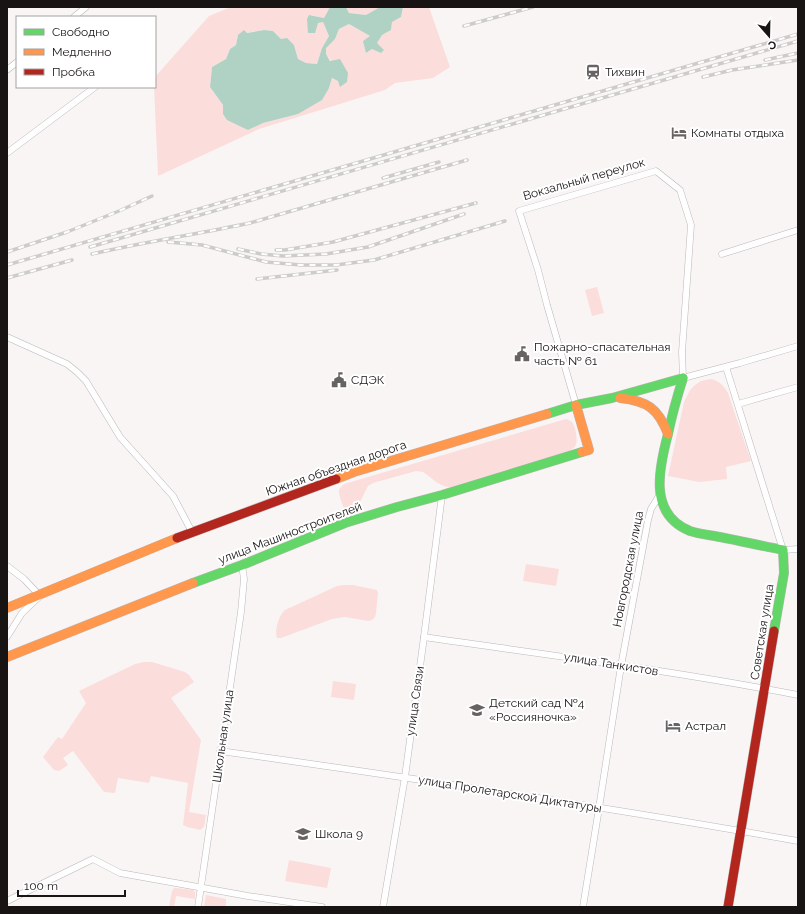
<svg xmlns="http://www.w3.org/2000/svg" width="805" height="914" viewBox="0 0 805 914" font-family="Raleway,sans-serif">
	<rect width="100%" height="100%" fill="#faf5f5"/>
	<g fill="#fbdddc">
		<path d="M 231,7 L 330,7 L 324,18 L 310,15 L 318,22 L 323,22 L 329,36 L 322,48 L 317,64 L 306,63 L 298,59 L 294,45 L 281,39 L 273,31 L 264,30 L 246,33 L 238,35 L 236,45 L 230,49 L 226,59 L 212,67 L 210,87 L 223,105 L 223,114 L 248,130 L 263,123 L 298,114 L 329,88 L 332,78 L 338,81 L 347,82 L 326,54 L 325,48 L 335,39 L 339,29 L 349,24 L 370,36 L 366,53 L 372,49 L 382,35 L 391,30 L 392,22 L 401,17 L 403,7 L 429,7 L 450,67 L 433,78 L 395,83 L 385,90 L 259,129 L 158,176 L 154,87 L 155,77 L 209,16 Z"/>
		<path d="M 346,7 L 380,7 L 366,15 L 349,13 Z"/>
		<path d="M 597,287 L 604,313 L 592,316 L 585,290 Z"/>
		<path d="M 710,379 C 719,380 724,386 728,393 L 751,461 L 726,467 L 727,479 L 699,482 L 668,476 L 684,402 L 690,390 L 695,385 L 701,381 Z"/>
		<path d="M 566,419 C 569,420 569,420 572,422 C 575,425 578,440 576,444 C 575,448 572,449 569,451 L 451,487 C 441,488 432,478 423,472 L 416,471 L 373,483 L 368,486 L 353,516 L 349,516 C 345,512 338,495 339,490 C 340,488 342,486 344,484 Z"/>
		<path d="M 526,564 L 559,569 L 556,586 L 523,581 Z"/>
		<path d="M 344,585 L 353,585 L 377,590 L 378,593 L 376,613 L 375,617 L 372,620 L 368,621 L 345,617 L 332,619 L 281,638 L 277,638 C 274,630 279,615 285,610 L 337,586 Z"/>
		<path d="M 144,662 L 152,662 L 185,672 L 189,675 L 194,682 L 171,698 L 201,740 L 189,812 L 206,815 L 204,827 L 200,830 L 187,827 L 183,825 L 188,783 L 151,776 L 149,783 L 118,778 L 115,793 L 104,792 L 73,751 L 63,758 L 68,765 L 59,771 L 54,770 L 43,757 L 58,737 L 62,739 L 86,703 L 79,691 L 135,664 Z"/>
		<path d="M 333,681 L 356,684 L 354,700 L 331,697 Z"/>
		<path d="M 289,860 L 331,868 L 327,888 L 285,881 Z"/>
		<path d="M 174,888 L 177,888 L 193,890 L 195,892 L 195,899 L 176,896 L 174,907 L 169,907 L 172,891 Z"/>
		<path d="M 206,895 L 226,899 L 226,907 L 204,907 Z"/>
	</g>
	<path fill="#afd2c5" d="M 330,7 L 346,7 L 349,13 L 366,15 L 380,7 L 403,7 L 401,17 L 392,22 L 391,30 L 382,35 L 377,43 L 384,50 L 381,53 L 372,49 L 366,53 L 363,41 L 370,36 L 349,24 L 339,29 L 335,39 L 326,48 L 326,54 L 330,61 L 340,59 L 348,73 L 347,82 L 340,87 L 338,81 L 332,78 L 329,88 L 322,100 L 298,114 L 263,123 L 248,130 L 227,120 L 223,114 L 223,105 L 210,87 L 212,67 L 226,59 L 230,49 L 236,45 L 238,35 L 244,30 L 247,33 L 264,30 L 273,31 L 281,39 L 287,38 L 294,45 L 298,59 L 306,63 L 317,64 L 322,48 L 329,36 L 323,22 L 318,23 L 315,33 L 308,33 L 307,19 L 309,15 L 324,18 Z"/>
	<g fill="none" stroke-linecap="round" stroke-linejoin="round">
		<g stroke="#bcb7b7" stroke-width="7">
			<g id="street">
				<path d="M 74,17 L 86,7"/>
				<path d="M 7,70 L 17,62"/>
				<path d="M 7,153 L 95,87"/>
				<path d="M 722,254 L 798,230"/>
				<path d="M 7,337 L 67,364 L 77,372 L 86,381 L 120,437 L 173,496 L 192,532"/>
				<path d="M 726,367 L 783,550 L 798,549"/>
				<path d="M 738,404 L 798,387"/>
				<path d="M 576,405 L 547,305 L 538,270 L 519,211 L 656,171 L 680,190 L 691,225 L 682,352 L 683,378 L 740,363 L 798,346"/>
				<path d="M 7,566 L 24,579 L 40,596 L 22,613 L 7,637"/>
				<path d="M 424,637 C 549,655 674,671 798,695"/>
				<path d="M 220,751 C 413,778 606,807 798,841"/>
				<path d="M 7,901 L 93,859 L 120,873 L 248,896 L 322,907"/>
				<path d="M 198,907 L 241,612 L 244,579 L 242,565"/>
				<path d="M 383,907 L 405,777 L 424,637 L 442,495"/>
				<path d="M 583,907 L 599,808 L 621,666 L 648,520 L 651,509 L 660,494"/>
			</g>
		</g>
		<g stroke="#bcb7b7" stroke-width="10">
			<g id="fast">
				<path d="M 683,378 C 677,397 672,415 668,434 C 659,468 648,514 690,531 C 699,534 710,535 720,537 C 741,541 762,546 783,550 L 784,573 L 774,631"/>
				<path d="M 547,414 L 576,405 L 612,398 L 683,378"/>
				<path d="M 193,583 L 242,565 L 345,523 L 397,507 L 442,495 L 582,452"/>
			</g>
		</g>
		<g stroke="#bcb7b7" stroke-width="10">
			<g id="slow">
				<path d="M 620,398 C 647,401 658,408 668,434"/>
				<path d="M 576,405 L 589,450 L 582,452"/>
				<path d="M 336,479 L 354,472 L 547,414"/>
				<path d="M 7,608 L 177,538"/>
				<path d="M 7,657 L 193,583"/>
			</g>
		</g>
		<g stroke="#bcb7b7" stroke-width="10">
			<g id="jam">
				<path d="M 177,538 L 336,479"/>
				<path d="M 728,907 L 774,631"/>
			</g>
		</g>
		<use href="#street" stroke="#fefefe" stroke-width="6"/>
		<use href="#fast" stroke="#63d668" stroke-width="9"/>
		<use href="#slow" stroke="#ff974d" stroke-width="9"/>
		<use href="#jam" stroke="#b3261e" stroke-width="9"/>
		<g stroke="#cecbcb" stroke-width="3.5">
			<g id="rail">
				<path d="M 464,26 L 533,7"/>
				<path d="M 765,60 L 798,53"/>
				<path d="M 703,77 L 732,70 L 798,60"/>
				<path d="M 383,178 L 439,162"/>
				<path d="M 168,242 L 202,245 L 266,262 L 301,265 L 336,265 L 374,260 L 505,221"/>
				<path d="M 90,247 L 798,41"/>
				<path d="M 238,249 L 261,254 L 283,256 L 326,254 L 368,247 L 464,214"/>
				<path d="M 276,250 L 285,250 L 333,242 L 476,203"/>
				<path d="M 7,252 L 67,232 L 119,211 L 152,196"/>
				<path d="M 92,254 C 144,242 198,234 250,223 L 467,160"/>
				<path d="M 7,265 L 798,34"/>
				<path d="M 7,278 L 72,260"/>
				<path d="M 257,279 L 337,270"/>
			</g>
		</g>
		<use href="#rail" stroke="#fff" stroke-width="2" stroke-dasharray="6" stroke-linecap="butt"/>
	</g>
	<defs>
		<g id="station-bare" transform="scale(1.2)"><path d="M-3-6H3Q5-6 5-4V2Q5 4 3 4L4.5 6H3L1.5 4h-3L-3 6H-4.5L-3 4Q-5 4-5 2V-4Q-5-6-3-6ZM-3.5-4v3h7v-3ZM-3.5 1v1.5H-2V1ZM2 1v1.5H3.5V1Z" fill="#686363" stroke="#fff" stroke-width="2.5" paint-order="stroke"/></g>
		<g id="hotel-bare" transform="scale(1.2)"><path d="M-6-4.5h1.5V1H6V5H4.5V3h-9V5H-6ZM-4 0a1.8 1.8 0 1 1 3.6 0ZM.5 0V-2.5h3Q6-2.5 6 0Z" fill="#686363" stroke="#fff" stroke-width="2.5" paint-order="stroke"/></g>
		<g id="civic-bare" transform="scale(1.2)"><path d="M-.6-6.5H3V-4.5H.6V-3L4-1V1h2V6H-6V1h2V-1L-.6-3ZM-1.2 2.5V6h2.4V2.5Z" fill="#686363" stroke="#fff" stroke-width="2.5" paint-order="stroke"/></g>
		<g id="school-bare" transform="scale(1.2)"><path d="M0-5L7-2L0 1L-7-2ZM-4 1L0 2.5L4 1V4Q0 6-4 4Z" fill="#686363" stroke="#fff" stroke-width="2.5" paint-order="stroke"/></g>
	</defs>
	<g fill-rule="evenodd">
		<use href="#station-bare" x="593" y="72"/>
		<use href="#hotel-bare" x="679" y="133"/>
		<use href="#civic-bare" x="522" y="354"/>
		<use href="#civic-bare" x="339" y="380"/>
		<use href="#school-bare" x="477" y="710"/>
		<use href="#hotel-bare" x="673" y="726"/>
		<use href="#school-bare" x="303" y="834"/>
	</g>
	<g text-anchor="middle" dominant-baseline="central" stroke-width="4" stroke-linejoin="round" paint-order="stroke">
		<g font-size="12" fill="#191414" stroke="#fff" text-anchor="start">
			<text x="605" y="72">Тихвин</text>
			<text x="691" y="133">Комнаты отдыха</text>
			<text x="534" y="347">Пожарно-спасательная<tspan x="534" dy="14">часть № 61</tspan></text>
			<text x="351" y="380">СДЭК</text>
			<text x="489" y="703">Детский сад №4<tspan x="489" dy="14">«Россияночка»</tspan></text>
			<text x="685" y="726">Астрал</text>
			<text x="315" y="834">Школа 9</text>
		</g>
		<g font-size="12" fill="#191414" stroke="#fff">
			<text transform="translate(584 179) rotate(-16)">Вокзальный переулок</text>
			<text transform="translate(336 468) rotate(-19)">Южная объездная дорога</text>
			<text transform="translate(290 533) rotate(-21)">улица Машиностроителей</text>
			<text transform="translate(628 569) rotate(-79)">Новгородская улица</text>
			<text transform="translate(762 632) rotate(-81)">Советская улица</text>
			<text transform="translate(611 664) rotate(9)">улица Танкистов</text>
			<text transform="translate(415 701) rotate(-82)">улица Связи</text>
			<text transform="translate(223 736) rotate(-82)">Школьная улица</text>
			<text transform="translate(510 794) rotate(9)">улица Пролетарской Диктатуры</text>
		</g>
	</g>
	<rect width="805" height="914" fill="none" stroke="#191414" stroke-width="16"/>
	<rect x="16" y="16" width="140" height="72" fill="#ffffff" stroke="#a3a1a1"/>
	<rect x="24" y="29" width="20" height="6" fill="#63d668" stroke="#a3a1a1"/>
	<text x="52" y="36" font-size="12" fill="#191414">Свободно</text>
	<rect x="24" y="49" width="20" height="6" fill="#ff974d" stroke="#a3a1a1"/>
	<text x="52" y="56" font-size="12" fill="#191414">Медленно</text>
	<rect x="24" y="69" width="20" height="6" fill="#b3261e" stroke="#a3a1a1"/>
	<text x="52" y="76" font-size="12" fill="#191414">Пробка</text>
	<g transform="translate(769 36) rotate(160)" stroke="#ffffff" stroke-width="3" paint-order="stroke">
	<path d="M0-3L7 15L0 10L-7 15Z" fill="#191414"/>
	<text y="-6" font-size="11" font-weight="bold" text-anchor="middle" fill="#191414">С</text>
	</g>
	<path d="M18 890v6h107v-6" fill="none" stroke="#191414" stroke-width="2"/>
	<text x="24" y="890" font-size="12" fill="#191414" stroke="#ffffff" stroke-width="3" paint-order="stroke">100 m</text>
</svg>
